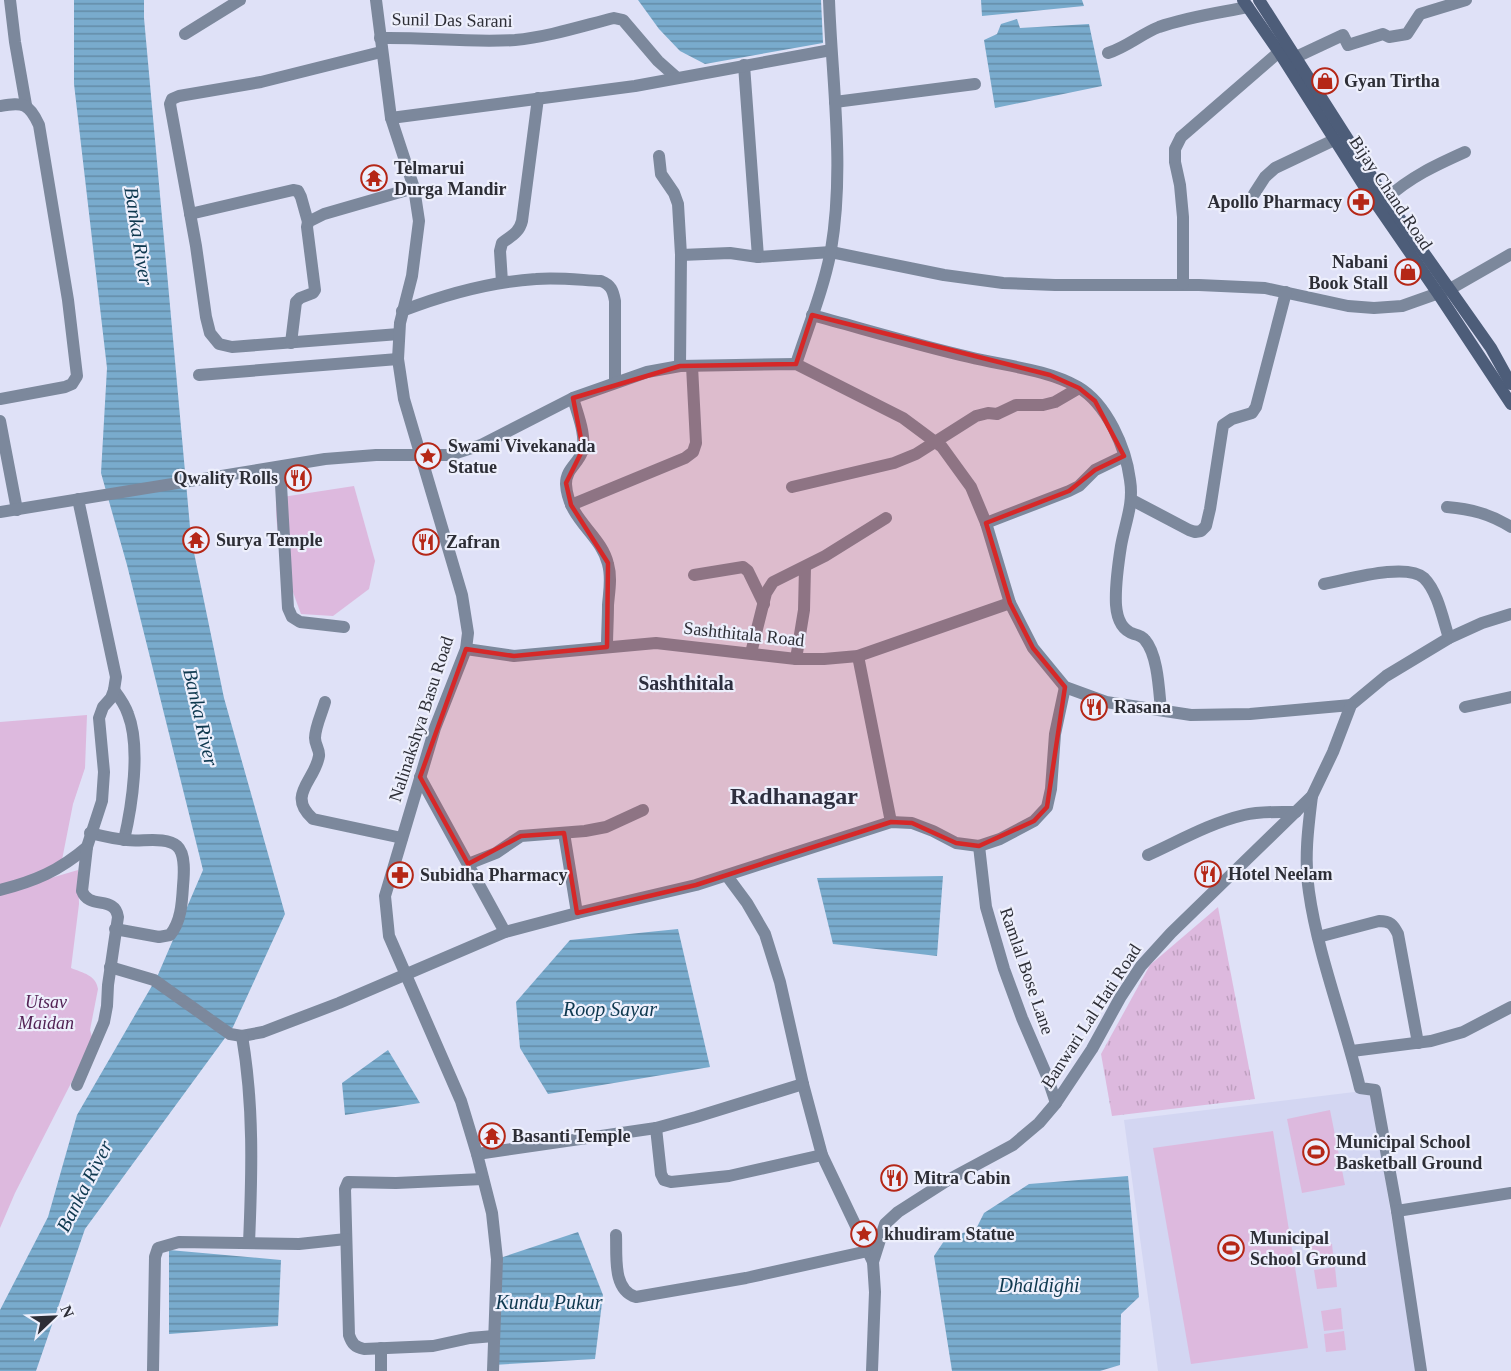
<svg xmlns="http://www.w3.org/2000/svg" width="1511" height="1371" viewBox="0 0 1511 1371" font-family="'Times New Roman',serif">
	<defs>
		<pattern id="grass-tufts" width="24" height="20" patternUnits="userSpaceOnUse" patternTransform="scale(1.5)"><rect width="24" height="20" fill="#ddb9de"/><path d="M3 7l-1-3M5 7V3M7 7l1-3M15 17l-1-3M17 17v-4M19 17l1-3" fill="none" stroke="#be9fbf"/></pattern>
		<pattern id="water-rules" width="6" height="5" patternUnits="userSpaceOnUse" patternTransform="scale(1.5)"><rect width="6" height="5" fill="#79abcd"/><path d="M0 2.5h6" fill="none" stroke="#648ca7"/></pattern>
	</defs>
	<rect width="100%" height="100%" fill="#dfe1f7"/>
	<path fill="#d3d6f2" d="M 1371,1090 L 1416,1371 L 1158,1371 L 1124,1120 Z"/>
	<path fill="url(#grass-tufts)" d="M 1218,907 L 1255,1099 L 1112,1116 L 1101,1054 L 1150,965 Z"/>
	<g fill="#ddb9de">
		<path d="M 354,486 L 375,561 L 369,589 L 333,616 L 301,614 C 286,574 275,541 276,498 Z"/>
		<path d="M 87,715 L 85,768 L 73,804 L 60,870 L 0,887 L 0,722 Z"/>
		<path d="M 78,870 L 79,904 L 71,968 C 83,973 96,975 98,989 L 90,1030 L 93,1040 L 15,1193 L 0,1228 L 0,893 Z"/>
		<path d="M 1330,1110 L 1345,1185 L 1302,1193 L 1287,1119 Z"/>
		<path d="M 1273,1131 L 1308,1348 L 1191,1364 L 1153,1148 Z"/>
		<path d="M 1332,1244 L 1334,1263 L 1313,1266 L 1310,1246 Z"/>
		<path d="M 1335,1267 L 1337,1287 L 1317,1289 L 1314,1270 Z"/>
		<path d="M 1341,1308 L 1343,1329 L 1324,1331 L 1321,1311 Z"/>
		<path d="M 1344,1331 L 1346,1350 L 1326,1352 L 1324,1334 Z"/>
	</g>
	<g fill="url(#water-rules)">
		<path d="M 74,0 L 144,0 L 144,18 L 191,538 L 224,698 L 285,914 L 233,1027 L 85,1229 L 36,1371 L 0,1371 L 0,1310 L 48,1217 L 77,1115 L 157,977 L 203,870 L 127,565 L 101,473 L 107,368 L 74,84 Z"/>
		<path d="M 638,0 L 821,0 L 823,43 L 705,64 L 680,51 L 659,29 Z"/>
		<path d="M 981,0 L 1082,0 L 1084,6 L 982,16 Z"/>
		<path d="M 1017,19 L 1020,28 L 1089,24 L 1102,86 L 995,108 L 984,40 L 997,34 L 1001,24 Z"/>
		<path d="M 943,876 L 937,956 L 833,944 L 817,878 Z"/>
		<path d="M 678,929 L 710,1067 L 548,1094 L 520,1048 L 516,1002 L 570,940 Z"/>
		<path d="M 388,1050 L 420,1103 L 345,1115 L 342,1083 Z"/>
		<path d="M 1128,1176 L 1139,1297 L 1121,1314 L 1120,1365 L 1100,1371 L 952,1371 L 934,1256 L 944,1241 L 977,1227 L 984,1213 L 1029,1184 Z"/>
		<path d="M 578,1232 L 603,1295 L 595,1359 L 493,1365 L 497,1259 Z"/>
		<path d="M 169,1250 L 281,1260 L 278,1326 L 169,1334 Z"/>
	</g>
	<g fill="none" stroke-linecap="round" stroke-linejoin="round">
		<g stroke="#7c889c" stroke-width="12">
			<path d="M 10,0 L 15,42 L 26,105"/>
			<path d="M 185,34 L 240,0"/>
			<path d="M 380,38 C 425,37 470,43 515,40 C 548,37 582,26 614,18 L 623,20 L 658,61 L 676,77"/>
			<path d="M 381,52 L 261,82 L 179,96 L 172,99 L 170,104 L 196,246 L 206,317 L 210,333 L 219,344 L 232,347 L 399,334"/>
			<path d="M 1108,53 C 1127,47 1141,34 1159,27 C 1187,17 1218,13 1248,7"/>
			<path d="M 1296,57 L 1343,35 L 1348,45 L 1383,34 L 1389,37 L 1407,34 L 1420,14 L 1466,0"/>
			<path d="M 744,65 L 758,257"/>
			<path d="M 835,102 L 975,84"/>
			<path d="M 0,106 C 23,102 29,103 39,125 L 68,300 L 77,376 L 72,384 L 65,387 L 0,399"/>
			<path d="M 391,118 L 635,86 L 831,50"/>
			<path d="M 659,156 L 661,174 L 674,193 L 678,204 L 681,255 L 680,366"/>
			<path d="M 1254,194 L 1265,177 L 1275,168 L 1334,140"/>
			<path d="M 1386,199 C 1410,177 1436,165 1465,152"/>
			<path d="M 190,214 L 293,190 L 298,191 L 301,197 L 308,222"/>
			<path d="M 681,255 L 730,253 L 758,257 L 831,252 L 944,275 L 1003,283 L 1055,285 L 1199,285 L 1265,288 L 1348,306 L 1374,308 L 1402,306 L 1450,289 L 1511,254"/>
			<path d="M 502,282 L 500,251 L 502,243 C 511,236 519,233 522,221 L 538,98"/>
			<path d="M 1183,284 L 1183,217 L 1180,185 L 1175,162 L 1175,149 L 1181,137 L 1279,52"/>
			<path d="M 402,311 C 446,294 489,282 536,279 C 557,277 580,280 601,281 C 611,285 613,290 615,301 L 615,382"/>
			<path d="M 812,315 C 864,329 917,345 969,357 C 1005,366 1046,369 1078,387 C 1107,404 1126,448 1130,480 C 1134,504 1125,523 1121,546 C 1118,565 1115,587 1116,605 C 1117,618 1121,630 1134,634 C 1138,635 1142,636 1145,640 C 1158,655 1159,691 1161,710"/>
			<path d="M 291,343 L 296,302 L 300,298 L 313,293 L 315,290 L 307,227 L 308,222 L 324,214 L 414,188"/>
			<path d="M 796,364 C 808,327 824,288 831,250 C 845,167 832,83 829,0"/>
			<path d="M 199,375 L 398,359"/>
			<path d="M 573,398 C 577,413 587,436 582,452 C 578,464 566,469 566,484 C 568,520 601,534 608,564 C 612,578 609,592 608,605 C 608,619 607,633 607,647"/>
			<path d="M 0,421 L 17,510"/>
			<path d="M 280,467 L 288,608 L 292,617 L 300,622 L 344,627"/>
			<path d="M 792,487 L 894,463 L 916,454 L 976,416 L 988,413 L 997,414 L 1016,405 L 1043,405 L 1055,402 L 1079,388"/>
			<path d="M 1132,500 L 1189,530 L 1195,532 L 1201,531 L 1206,526 L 1210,509 L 1223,425 L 1232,419 L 1252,413 L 1256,407 L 1286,292"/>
			<path d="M 571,505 L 685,458 L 693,452 L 696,443 L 692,366"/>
			<path d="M 1447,507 C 1471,509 1490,514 1511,527"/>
			<path d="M 0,512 L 325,459 L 376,455 L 450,455 L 481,445 L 573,398 L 647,372 L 680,366 L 796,364 L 903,418 L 942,447 L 971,487 L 986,523 L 1010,603 L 1033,648 L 1065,687 L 1106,702 L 1191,715 L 1250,714 L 1351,705"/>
			<path d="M 986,523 L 1069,491 L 1079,486 L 1095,470 L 1124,456"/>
			<path d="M 694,575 L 743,567 L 748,571 L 764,604"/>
			<path d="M 1324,584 C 1347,580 1406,562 1424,578 C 1438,592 1443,620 1449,638"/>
			<path d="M 466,649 L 514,656 L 656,643 L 796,659 L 824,659 L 858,656 L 1010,603"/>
			<path d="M 751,653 L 766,593 L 773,582 L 825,556 L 886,518"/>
			<path d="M 858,656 L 891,822"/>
			<path d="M 796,659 L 804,610 L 805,567"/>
			<path d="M 114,690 C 120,698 125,705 128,714 C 141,747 132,806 124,840"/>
			<path d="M 325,702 C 322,713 315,727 315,738 C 315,745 320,750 319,756 C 315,781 286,795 313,819 L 402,838"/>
			<path d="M 1465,707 L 1511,697"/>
			<path d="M 420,777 L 505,932"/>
			<path d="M 1312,796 C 1308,828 1304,860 1309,892 C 1318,956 1345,1024 1360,1088 L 1375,1090 L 1397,1211 L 1421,1371"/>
			<path d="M 90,833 C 102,836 114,839 127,840 C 141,842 166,836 177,846 C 186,854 184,875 183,886 C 182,903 181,922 170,935 L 159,937 L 115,929"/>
			<path d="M 564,833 L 577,913"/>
			<path d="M 979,846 L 986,907 L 1004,969 L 1022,1018 L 1047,1076 L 1056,1103"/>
			<path d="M 1148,855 C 1179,841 1210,823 1244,815 C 1261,811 1279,812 1296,812"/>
			<path d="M 468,864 L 496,853 L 521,836 L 585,831 L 606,827 L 643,810"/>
			<path d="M 727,876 L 747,903 L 765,934 L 780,982 L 803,1084 L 822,1155 L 873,1262"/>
			<path d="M 0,890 C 35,881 59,871 87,847"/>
			<path d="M 1318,937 L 1379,921 C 1390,921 1393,924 1398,934 L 1418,1043"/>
			<path d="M 110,967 L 154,980 L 230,1034 L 242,1036 L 263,1032 L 339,1003 L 505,932 L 577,913 L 696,885 L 891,822 L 912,823 L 933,831 L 956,843 L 979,846 L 1000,839 L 1034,821 L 1047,807 L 1051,789 L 1055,734 L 1065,687"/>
			<path d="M 242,1036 C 254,1105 252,1174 249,1243"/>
			<path d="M 1352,1051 L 1431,1041 L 1463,1032 L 1511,1007"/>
			<path d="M 77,1085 L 104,1022 L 107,1006 L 108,985 L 118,917 C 115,895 89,910 82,891 L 87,847 L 102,801 L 104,772 L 99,718 L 103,707 L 111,698 L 114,690 L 116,677 L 78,499"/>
			<path d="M 656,1128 L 661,1174 L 664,1180 L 671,1182 L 729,1176 L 822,1155"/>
			<path d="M 477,1154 L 656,1128 L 696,1117 L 803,1084"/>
			<path d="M 483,1179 L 396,1183 L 348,1182 L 345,1189 L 349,1335 C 352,1344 355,1347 364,1349 L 433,1346 L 470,1338 L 494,1336"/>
			<path d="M 1397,1211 L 1511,1193"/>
			<path d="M 616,1235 C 617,1255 612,1290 636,1297 L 746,1278 L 868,1251"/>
			<path d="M 381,1348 L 381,1371"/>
			<path d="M 153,1371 L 155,1257 L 158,1248 L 179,1242 L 299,1244 L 346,1239"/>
			<path d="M 872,1371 L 875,1292 L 873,1262 L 885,1224 L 898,1212 L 948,1180 L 1013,1145 L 1039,1123 L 1056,1103 L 1092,1049 L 1120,998 L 1141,966 L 1171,933 L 1312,796 L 1333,752 L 1351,705 L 1386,676 L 1449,638 L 1482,623 L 1511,614"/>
		</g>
		<path stroke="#7c889c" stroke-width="12" d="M 376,0 L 391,118 L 414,188 L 419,221 L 412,276 L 400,323 L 398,359 L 404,399 L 462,595 L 468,633 L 466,649 L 435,728 L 385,896 L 389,936 L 461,1101 L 477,1154 L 492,1213 L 497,1259 L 493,1371"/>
		<g stroke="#4d5d79" stroke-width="12">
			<path d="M 1243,0 L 1279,52 L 1366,189 L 1437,292 L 1511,404"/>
			<path d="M 1259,0 L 1386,199 L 1491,348 L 1511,384"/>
		</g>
	</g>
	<path fill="#d62828" fill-opacity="0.2" stroke="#d62828" stroke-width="4.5" stroke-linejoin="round" d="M 812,315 L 1050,375 L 1079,388 L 1095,401 L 1124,456 L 1095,470 L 1069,491 L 986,523 L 1010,603 L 1033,648 L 1065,687 L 1047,807 L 1034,821 L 979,846 L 956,843 L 912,823 L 891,822 L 696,885 L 577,913 L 564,833 L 521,836 L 468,864 L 420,777 L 466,649 L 514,656 L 607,647 L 608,563 L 571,505 L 566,483 L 583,449 L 573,398 L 680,366 L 796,364 Z"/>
	<defs>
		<g id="shop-ring" transform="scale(1.35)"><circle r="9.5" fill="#edeffc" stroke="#b52717" stroke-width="1.5"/><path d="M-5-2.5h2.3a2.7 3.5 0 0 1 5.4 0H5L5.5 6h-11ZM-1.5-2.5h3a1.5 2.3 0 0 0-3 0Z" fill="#b52717"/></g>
		<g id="temple-ring" transform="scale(1.35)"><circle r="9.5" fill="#edeffc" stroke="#b52717" stroke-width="1.5"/><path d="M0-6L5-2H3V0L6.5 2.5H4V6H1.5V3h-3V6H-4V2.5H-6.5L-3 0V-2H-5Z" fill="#b52717"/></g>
		<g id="pharmacy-ring" transform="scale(1.35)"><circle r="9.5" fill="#edeffc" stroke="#b52717" stroke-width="1.5"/><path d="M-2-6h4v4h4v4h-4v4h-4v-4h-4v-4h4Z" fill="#b52717"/></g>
		<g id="sight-ring" transform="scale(1.35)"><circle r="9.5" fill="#edeffc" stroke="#b52717" stroke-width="1.5"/><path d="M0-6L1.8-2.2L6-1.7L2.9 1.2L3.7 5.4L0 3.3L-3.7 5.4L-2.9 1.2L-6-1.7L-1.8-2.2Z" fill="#b52717"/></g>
		<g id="restaurant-ring" transform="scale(1.35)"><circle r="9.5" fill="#edeffc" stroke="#b52717" stroke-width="1.5"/><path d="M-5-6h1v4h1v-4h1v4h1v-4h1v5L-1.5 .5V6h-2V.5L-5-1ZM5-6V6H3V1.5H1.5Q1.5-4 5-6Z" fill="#b52717"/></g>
		<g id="stadium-ring" transform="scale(1.35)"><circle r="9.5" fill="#edeffc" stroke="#b52717" stroke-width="1.5"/><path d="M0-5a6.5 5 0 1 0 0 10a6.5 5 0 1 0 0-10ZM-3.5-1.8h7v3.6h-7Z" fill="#b52717"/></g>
	</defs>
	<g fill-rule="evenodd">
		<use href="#shop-ring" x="1325" y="81"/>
		<use href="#temple-ring" x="374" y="178"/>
		<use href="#pharmacy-ring" x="1361" y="202"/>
		<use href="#shop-ring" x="1408" y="272"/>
		<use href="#sight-ring" x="428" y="456"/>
		<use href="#restaurant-ring" x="298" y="478"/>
		<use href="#temple-ring" x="196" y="540"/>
		<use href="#restaurant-ring" x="426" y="542"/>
		<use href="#restaurant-ring" x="1094" y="707"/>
		<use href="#restaurant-ring" x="1208" y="874"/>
		<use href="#pharmacy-ring" x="400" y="875"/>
		<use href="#temple-ring" x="492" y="1136"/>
		<use href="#stadium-ring" x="1316" y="1152"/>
		<use href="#restaurant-ring" x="894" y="1178"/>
		<use href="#sight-ring" x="864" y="1234"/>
		<use href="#stadium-ring" x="1231" y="1248"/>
	</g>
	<g text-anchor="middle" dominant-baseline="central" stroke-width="4.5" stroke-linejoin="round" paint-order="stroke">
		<g font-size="18" fill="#2d2e36" stroke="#edeffc">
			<text transform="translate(452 20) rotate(1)">Sunil Das Sarani</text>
			<text transform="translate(1391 193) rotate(56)">Bijay Chand Road</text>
			<text transform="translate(744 634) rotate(6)">Sashthitala Road</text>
			<text transform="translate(421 719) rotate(-72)">Nalinakshya Basu Road</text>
			<text transform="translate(1027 971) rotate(71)">Ramlal Bose Lane</text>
			<text transform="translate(1091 1016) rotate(-57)">Banwari Lal Hati Road</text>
		</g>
		<g font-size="18" font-weight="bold" fill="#2d2e36" stroke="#edeffc" text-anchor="start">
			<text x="1344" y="81">Gyan Tirtha</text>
			<text x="394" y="168">Telmarui<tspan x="394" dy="21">Durga Mandir</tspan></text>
			<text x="1342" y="202" text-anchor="end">Apollo Pharmacy</text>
			<text x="1388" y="262" text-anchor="end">Nabani<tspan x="1388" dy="21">Book Stall</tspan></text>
			<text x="448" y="446">Swami Vivekanada<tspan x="448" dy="21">Statue</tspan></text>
			<text x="278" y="478" text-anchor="end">Qwality Rolls</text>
			<text x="216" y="540">Surya Temple</text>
			<text x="446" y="542">Zafran</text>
			<text x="1114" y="707">Rasana</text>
			<text x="1228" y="874">Hotel Neelam</text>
			<text x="420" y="875">Subidha Pharmacy</text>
			<text x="512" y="1136">Basanti Temple</text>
			<text x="1336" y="1142">Municipal School<tspan x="1336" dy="21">Basketball Ground</tspan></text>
			<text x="914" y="1178">Mitra Cabin</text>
			<text x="884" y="1234">khudiram Statue</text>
			<text x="1250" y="1238">Municipal<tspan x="1250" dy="21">School Ground</tspan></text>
		</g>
		<g font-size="18" font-style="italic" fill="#522154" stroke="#edeffc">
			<text x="46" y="1002">Utsav<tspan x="46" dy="21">Maidan</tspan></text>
		</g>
		<g font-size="20" font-style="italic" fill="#0e384f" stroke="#edeffc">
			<text transform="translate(139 236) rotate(81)">Banka River</text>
			<text transform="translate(201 717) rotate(77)">Banka River</text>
			<text x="610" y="1009">Roop Sayar</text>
			<text transform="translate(84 1186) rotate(-63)">Banka River</text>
			<text x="1039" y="1285">Dhaldighi</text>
			<text x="549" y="1302">Kundu Pukur</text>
		</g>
		<g font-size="20" font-weight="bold" fill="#2d2e3e" stroke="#edeffc">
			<text x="686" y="683">Sashthitala</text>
		</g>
		<g font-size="24" font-weight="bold" fill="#2d2e3e" stroke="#edeffc">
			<text x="794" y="796">Radhanagar</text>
		</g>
	</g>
	<g transform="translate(54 1317) rotate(67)" stroke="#edeffc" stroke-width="4.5" paint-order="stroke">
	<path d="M0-4.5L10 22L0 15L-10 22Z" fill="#2d2e36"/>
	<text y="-9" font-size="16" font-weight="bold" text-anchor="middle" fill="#2d2e36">N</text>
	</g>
</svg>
